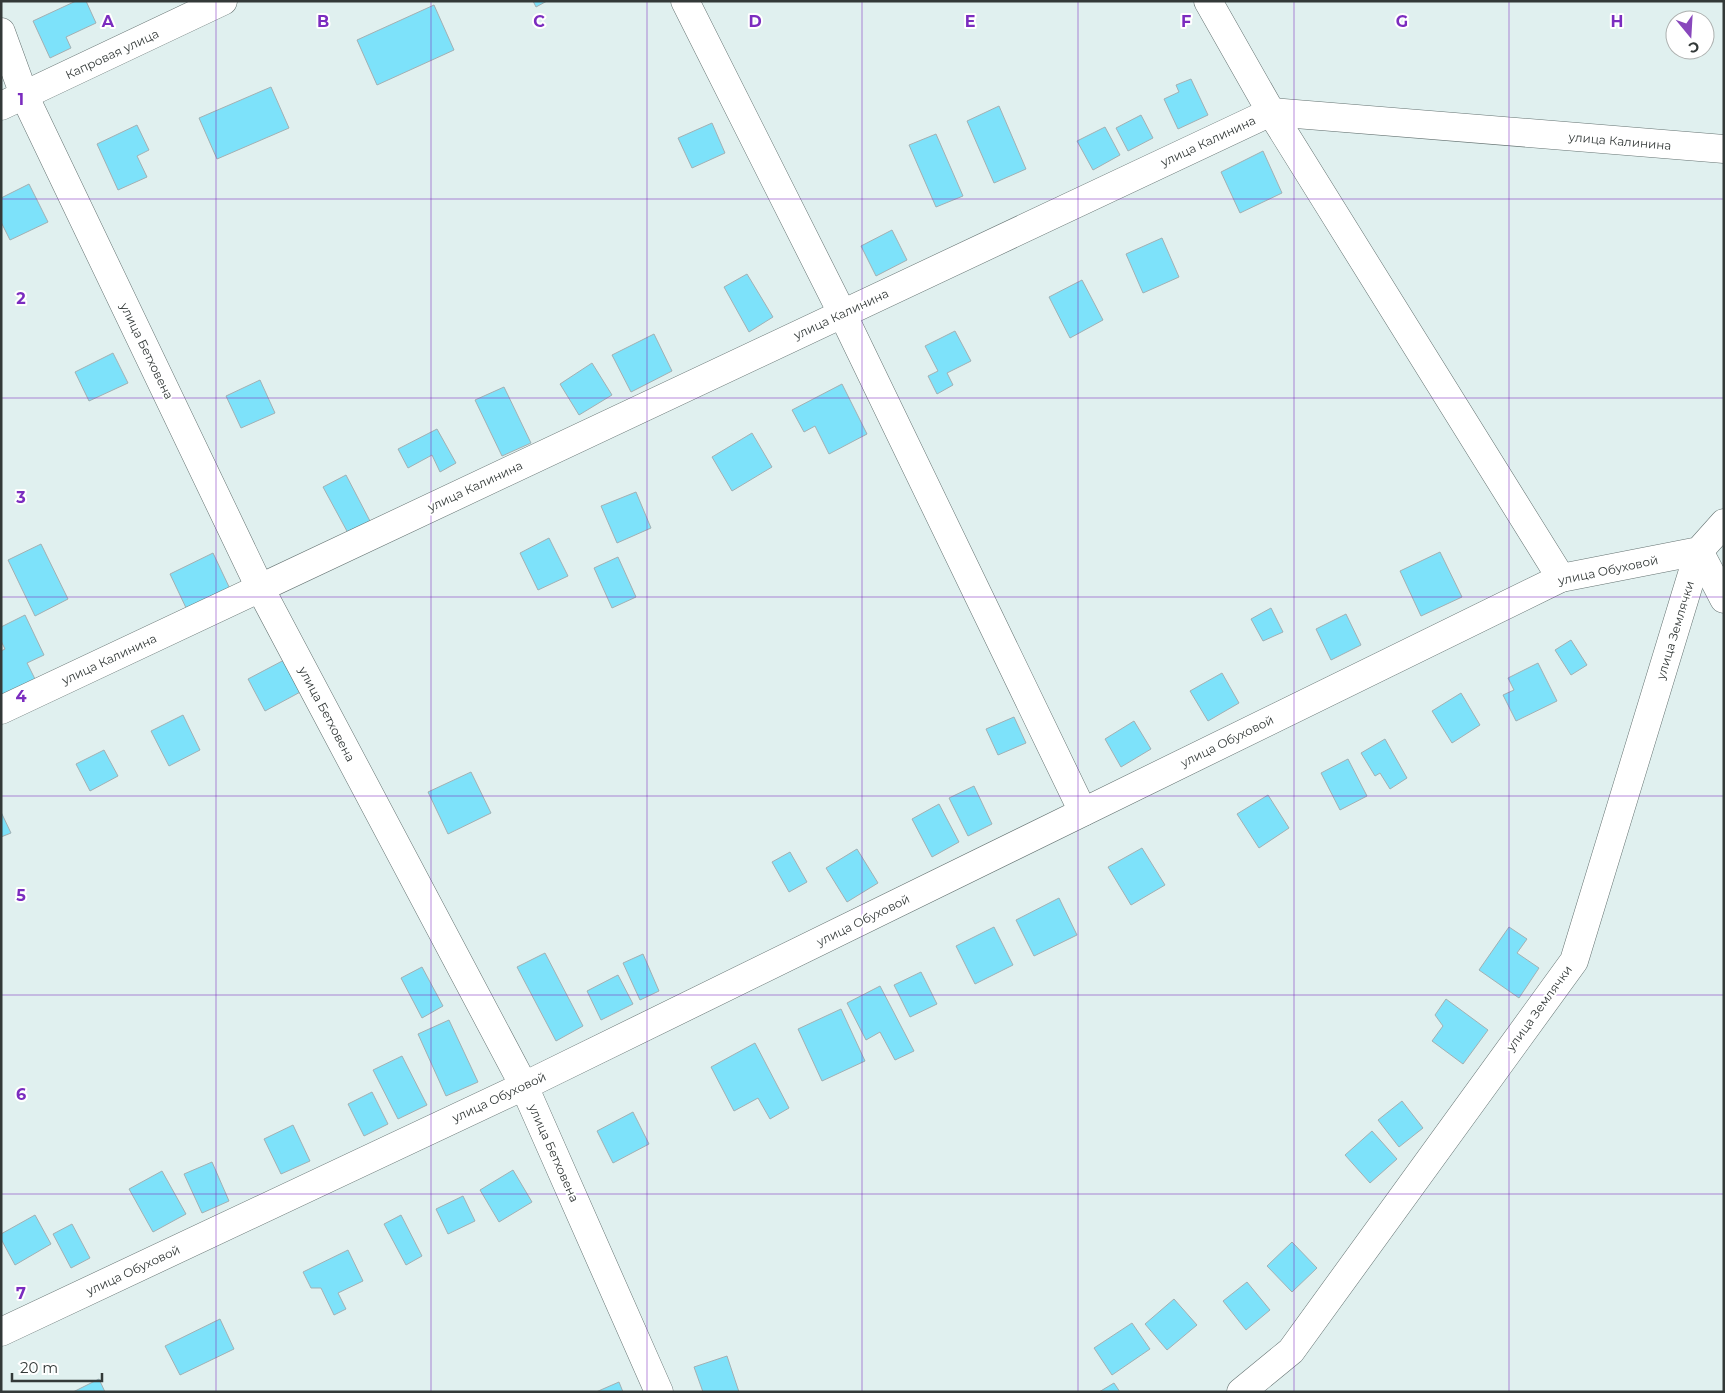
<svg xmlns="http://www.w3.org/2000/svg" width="1725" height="1393" viewBox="0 0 1725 1393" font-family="Montserrat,sans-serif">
	<rect width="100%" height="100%" fill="#e0f0ef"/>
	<g fill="#7de2fa" stroke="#a2b0b3">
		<path d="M 76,1 L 86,1 L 96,23 L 66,37 L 71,48 L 50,58 L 33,21 Z"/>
		<path d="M 533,1 L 547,1 L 536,7 Z"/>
		<path d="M 434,5 L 454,50 L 377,85 L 357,40 Z"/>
		<path d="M 1191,79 L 1208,115 L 1178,129 L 1164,99 L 1179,92 L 1176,85 Z"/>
		<path d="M 271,87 L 289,128 L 217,159 L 199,118 Z"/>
		<path d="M 999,106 L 1026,169 L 994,183 L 967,121 Z"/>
		<path d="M 1141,115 L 1153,138 L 1128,151 L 1116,128 Z"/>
		<path d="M 712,123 L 725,153 L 692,168 L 678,138 Z"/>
		<path d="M 137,125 L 149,150 L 137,156 L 147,177 L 118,190 L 97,144 Z"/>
		<path d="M 1105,127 L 1120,155 L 1093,170 L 1077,141 Z"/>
		<path d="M 936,134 L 963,196 L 936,207 L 909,145 Z"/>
		<path d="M 1263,151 L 1282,193 L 1240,213 L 1221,172 Z"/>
		<path d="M 29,184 L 48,222 L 10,240 L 1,222 L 1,198 Z"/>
		<path d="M 892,230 L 907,260 L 876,276 L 861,246 Z"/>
		<path d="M 1162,238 L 1179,277 L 1143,293 L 1126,254 Z"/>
		<path d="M 747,274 L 773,317 L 749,332 L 724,287 Z"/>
		<path d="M 1082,280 L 1103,320 L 1070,338 L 1049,297 Z"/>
		<path d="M 955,331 L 971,361 L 947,373 L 953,385 L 937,394 L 928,376 L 938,371 L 925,346 Z"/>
		<path d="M 654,334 L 672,371 L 631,392 L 612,355 Z"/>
		<path d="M 113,353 L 128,383 L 89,401 L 75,372 Z"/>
		<path d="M 592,363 L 612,395 L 579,415 L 560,384 Z"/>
		<path d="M 260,380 L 275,413 L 241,428 L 226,396 Z"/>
		<path d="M 842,384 L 867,434 L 829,454 L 815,426 L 804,432 L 792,410 Z"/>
		<path d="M 504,387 L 531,443 L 502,456 L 475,400 Z"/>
		<path d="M 437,429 L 456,463 L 440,472 L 432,455 L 408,468 L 398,449 Z"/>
		<path d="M 752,433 L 772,467 L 732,491 L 712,457 Z"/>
		<path d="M 346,475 L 370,521 L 348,533 L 323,487 Z"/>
		<path d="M 636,492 L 651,528 L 617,543 L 601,506 Z"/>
		<path d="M 549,538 L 568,576 L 538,590 L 520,553 Z"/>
		<path d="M 41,544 L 68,599 L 35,616 L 8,560 Z"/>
		<path d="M 1440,552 L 1462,597 L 1421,616 L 1400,571 Z"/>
		<path d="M 213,553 L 231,591 L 188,612 L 170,574 Z"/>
		<path d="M 618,557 L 636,597 L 612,608 L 594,568 Z"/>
		<path d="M 1271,608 L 1283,632 L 1263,641 L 1251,619 Z"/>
		<path d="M 1346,614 L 1361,645 L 1331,660 L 1316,629 Z"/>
		<path d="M 25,615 L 44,655 L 27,663 L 37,683 L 1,700 L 1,651 L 5,649 L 1,641 L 1,627 Z"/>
		<path d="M 1571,640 L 1587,665 L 1571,675 L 1555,650 Z"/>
		<path d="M 286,659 L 304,690 L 265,711 L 248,679 Z"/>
		<path d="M 1538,663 L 1557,701 L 1516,721 L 1503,695 L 1514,690 L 1508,678 Z"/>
		<path d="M 1222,673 L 1239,703 L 1208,721 L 1190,691 Z"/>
		<path d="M 1461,693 L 1480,725 L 1452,743 L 1432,711 Z"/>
		<path d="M 183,715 L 200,750 L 169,766 L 151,731 Z"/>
		<path d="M 1014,717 L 1026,743 L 998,755 L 986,729 Z"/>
		<path d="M 1134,721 L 1151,749 L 1121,767 L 1105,739 Z"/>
		<path d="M 1385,739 L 1407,778 L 1390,789 L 1380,773 L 1375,776 L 1361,753 Z"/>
		<path d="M 104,750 L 118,776 L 90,791 L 76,764 Z"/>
		<path d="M 1348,759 L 1367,796 L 1340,810 L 1321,773 Z"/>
		<path d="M 471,772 L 491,813 L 448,834 L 428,792 Z"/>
		<path d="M 974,786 L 992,824 L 968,836 L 949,798 Z"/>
		<path d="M 1268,795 L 1289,828 L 1259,848 L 1237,814 Z"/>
		<path d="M 939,804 L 959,842 L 932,857 L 912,819 Z"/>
		<path d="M 1,812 L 11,833 L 1,837 Z"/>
		<path d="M 1142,848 L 1165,885 L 1131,905 L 1108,867 Z"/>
		<path d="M 857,849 L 878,883 L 847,902 L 826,868 Z"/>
		<path d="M 790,852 L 807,882 L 789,892 L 772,862 Z"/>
		<path d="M 1059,898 L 1077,935 L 1034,956 L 1016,920 Z"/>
		<path d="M 994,927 L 1013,965 L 975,984 L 956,946 Z"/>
		<path d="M 1509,927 L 1527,939 L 1517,953 L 1539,968 L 1519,998 L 1479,970 Z"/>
		<path d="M 545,953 L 583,1026 L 556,1041 L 517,967 Z"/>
		<path d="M 643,954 L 659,991 L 640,1000 L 623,963 Z"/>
		<path d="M 422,967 L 443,1006 L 422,1018 L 401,978 Z"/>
		<path d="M 921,972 L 937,1004 L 910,1017 L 894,985 Z"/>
		<path d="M 618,975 L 633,1004 L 601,1020 L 587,991 Z"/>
		<path d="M 880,986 L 914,1051 L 895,1060 L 880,1032 L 866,1040 L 847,1003 Z"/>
		<path d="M 1446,999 L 1488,1030 L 1463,1064 L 1432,1041 L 1443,1026 L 1435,1015 Z"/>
		<path d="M 841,1009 L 865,1061 L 822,1081 L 798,1029 Z"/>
		<path d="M 449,1020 L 478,1082 L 446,1096 L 418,1034 Z"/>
		<path d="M 755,1043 L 789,1108 L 770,1119 L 758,1098 L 734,1111 L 711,1067 Z"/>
		<path d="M 402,1056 L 427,1105 L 398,1119 L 373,1070 Z"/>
		<path d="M 372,1092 L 388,1124 L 364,1136 L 348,1104 Z"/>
		<path d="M 1402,1101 L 1423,1128 L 1399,1147 L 1378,1120 Z"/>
		<path d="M 633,1112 L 649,1144 L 613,1163 L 597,1131 Z"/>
		<path d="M 293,1125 L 310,1161 L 281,1174 L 264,1139 Z"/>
		<path d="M 1372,1131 L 1397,1159 L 1370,1183 L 1345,1155 Z"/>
		<path d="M 212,1162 L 229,1201 L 202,1213 L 184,1174 Z"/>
		<path d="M 513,1170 L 532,1202 L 499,1222 L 480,1190 Z"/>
		<path d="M 162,1171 L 186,1214 L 153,1232 L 129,1189 Z"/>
		<path d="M 463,1196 L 475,1221 L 448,1234 L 436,1209 Z"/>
		<path d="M 35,1215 L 51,1244 L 15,1265 L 1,1239 L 1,1234 Z"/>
		<path d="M 401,1215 L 422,1256 L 406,1265 L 384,1224 Z"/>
		<path d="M 72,1224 L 90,1258 L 71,1268 L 53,1234 Z"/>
		<path d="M 1292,1242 L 1317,1268 L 1292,1292 L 1267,1266 Z"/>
		<path d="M 348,1250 L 363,1281 L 338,1293 L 346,1309 L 334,1315 L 321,1288 L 311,1288 L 303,1272 Z"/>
		<path d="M 1247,1282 L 1270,1310 L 1246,1330 L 1223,1301 Z"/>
		<path d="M 1174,1299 L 1197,1325 L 1167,1350 L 1145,1324 Z"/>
		<path d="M 220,1319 L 234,1349 L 180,1375 L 165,1346 Z"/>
		<path d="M 1132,1323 L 1150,1349 L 1112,1375 L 1094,1348 Z"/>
		<path d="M 727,1356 L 739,1392 L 703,1392 L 694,1367 Z"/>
		<path d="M 99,1379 L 105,1392 L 73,1392 Z"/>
		<path d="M 619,1382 L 623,1392 L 596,1392 Z"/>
		<path d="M 1114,1383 L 1120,1392 L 1099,1392 Z"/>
	</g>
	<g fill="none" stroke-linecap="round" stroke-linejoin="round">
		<g stroke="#657372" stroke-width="29">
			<g id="minor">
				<path d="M 685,1 L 842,313 L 1083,812"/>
				<path d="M 1208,1 L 1271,112 L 1561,578"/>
				<path d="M 1,32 L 24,95 L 260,588 L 524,1086 L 659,1392"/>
				<path d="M 1,106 L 223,1"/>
				<path d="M 1699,551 L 1724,599"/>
				<path d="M 1,1332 L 524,1086 L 1561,578 L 1699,551 L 1724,523"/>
				<path d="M 1241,1392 L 1291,1351 L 1574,961 L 1699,551"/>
			</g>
		</g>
		<g stroke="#657372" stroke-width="29">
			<path id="tertiary" d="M 1,710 L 1271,112 L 1724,149"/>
		</g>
		<use href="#minor" stroke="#fff" stroke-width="28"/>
		<use href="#tertiary" stroke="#fff" stroke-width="28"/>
	</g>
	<path fill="none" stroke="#7b2cbf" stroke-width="1" stroke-opacity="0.55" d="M 216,1 L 216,1392M 431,1 L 431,1392M 647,1 L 647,1392M 862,1 L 862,1392M 1078,1 L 1078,1392M 1294,1 L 1294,1392M 1509,1 L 1509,1392M 1,199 L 1724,199M 1,398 L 1724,398M 1,597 L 1724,597M 1,796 L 1724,796M 1,995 L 1724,995M 1,1194 L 1724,1194"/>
	<g text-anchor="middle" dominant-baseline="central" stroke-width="4" stroke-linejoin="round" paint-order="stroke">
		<g font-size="12" fill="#333938" stroke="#fff">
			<text transform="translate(112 54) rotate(-25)">Капровая улица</text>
			<text transform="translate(1208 141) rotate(-25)">улица Калинина</text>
			<text transform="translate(1620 141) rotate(5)">улица Калинина</text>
			<text transform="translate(841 314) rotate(-25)">улица Калинина</text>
			<text transform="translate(147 351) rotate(64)">улица Бетховена</text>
			<text transform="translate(475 486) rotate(-25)">улица Калинина</text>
			<text transform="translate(1608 570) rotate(-12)">улица Обуховой</text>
			<text transform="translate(1675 630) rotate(-73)">улица Землячки</text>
			<text transform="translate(109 659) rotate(-25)">улица Калинина</text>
			<text transform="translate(327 714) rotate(62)">улица Бетховена</text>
			<text transform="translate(1227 741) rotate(-26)">улица Обуховой</text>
			<text transform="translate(863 920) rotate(-26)">улица Обуховой</text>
			<text transform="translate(1539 1008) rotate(-54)">улица Землячки</text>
			<text transform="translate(499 1097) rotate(-25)">улица Обуховой</text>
			<text transform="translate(554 1153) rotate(66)">улица Бетховена</text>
			<text transform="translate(133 1270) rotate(-25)">улица Обуховой</text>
		</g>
	</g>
	<g font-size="16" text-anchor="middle" font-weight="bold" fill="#7b2cbf" stroke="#fff" stroke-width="4" stroke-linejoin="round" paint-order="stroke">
		<text x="108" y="27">A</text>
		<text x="323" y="27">B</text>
		<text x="539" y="27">C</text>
		<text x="755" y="27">D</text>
		<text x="970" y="27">E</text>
		<text x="1186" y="27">F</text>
		<text x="1402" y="27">G</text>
		<text x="1617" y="27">H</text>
		<text x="21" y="105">1</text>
		<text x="21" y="304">2</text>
		<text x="21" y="503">3</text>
		<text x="21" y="702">4</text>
		<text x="21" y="901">5</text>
		<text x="21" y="1100">6</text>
		<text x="21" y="1299">7</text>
	</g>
	<rect width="1725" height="1393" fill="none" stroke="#333938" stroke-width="5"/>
	<g transform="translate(1690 35) rotate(162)"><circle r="24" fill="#ffffff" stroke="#adb0af"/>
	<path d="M0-4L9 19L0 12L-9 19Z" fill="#8847bc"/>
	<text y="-8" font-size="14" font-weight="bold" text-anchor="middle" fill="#333938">С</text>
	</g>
	<path d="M12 1373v8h90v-8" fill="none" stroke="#333938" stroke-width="2.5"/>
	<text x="20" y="1373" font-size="15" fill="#333938" stroke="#ffffff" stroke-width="4" paint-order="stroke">20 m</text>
</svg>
